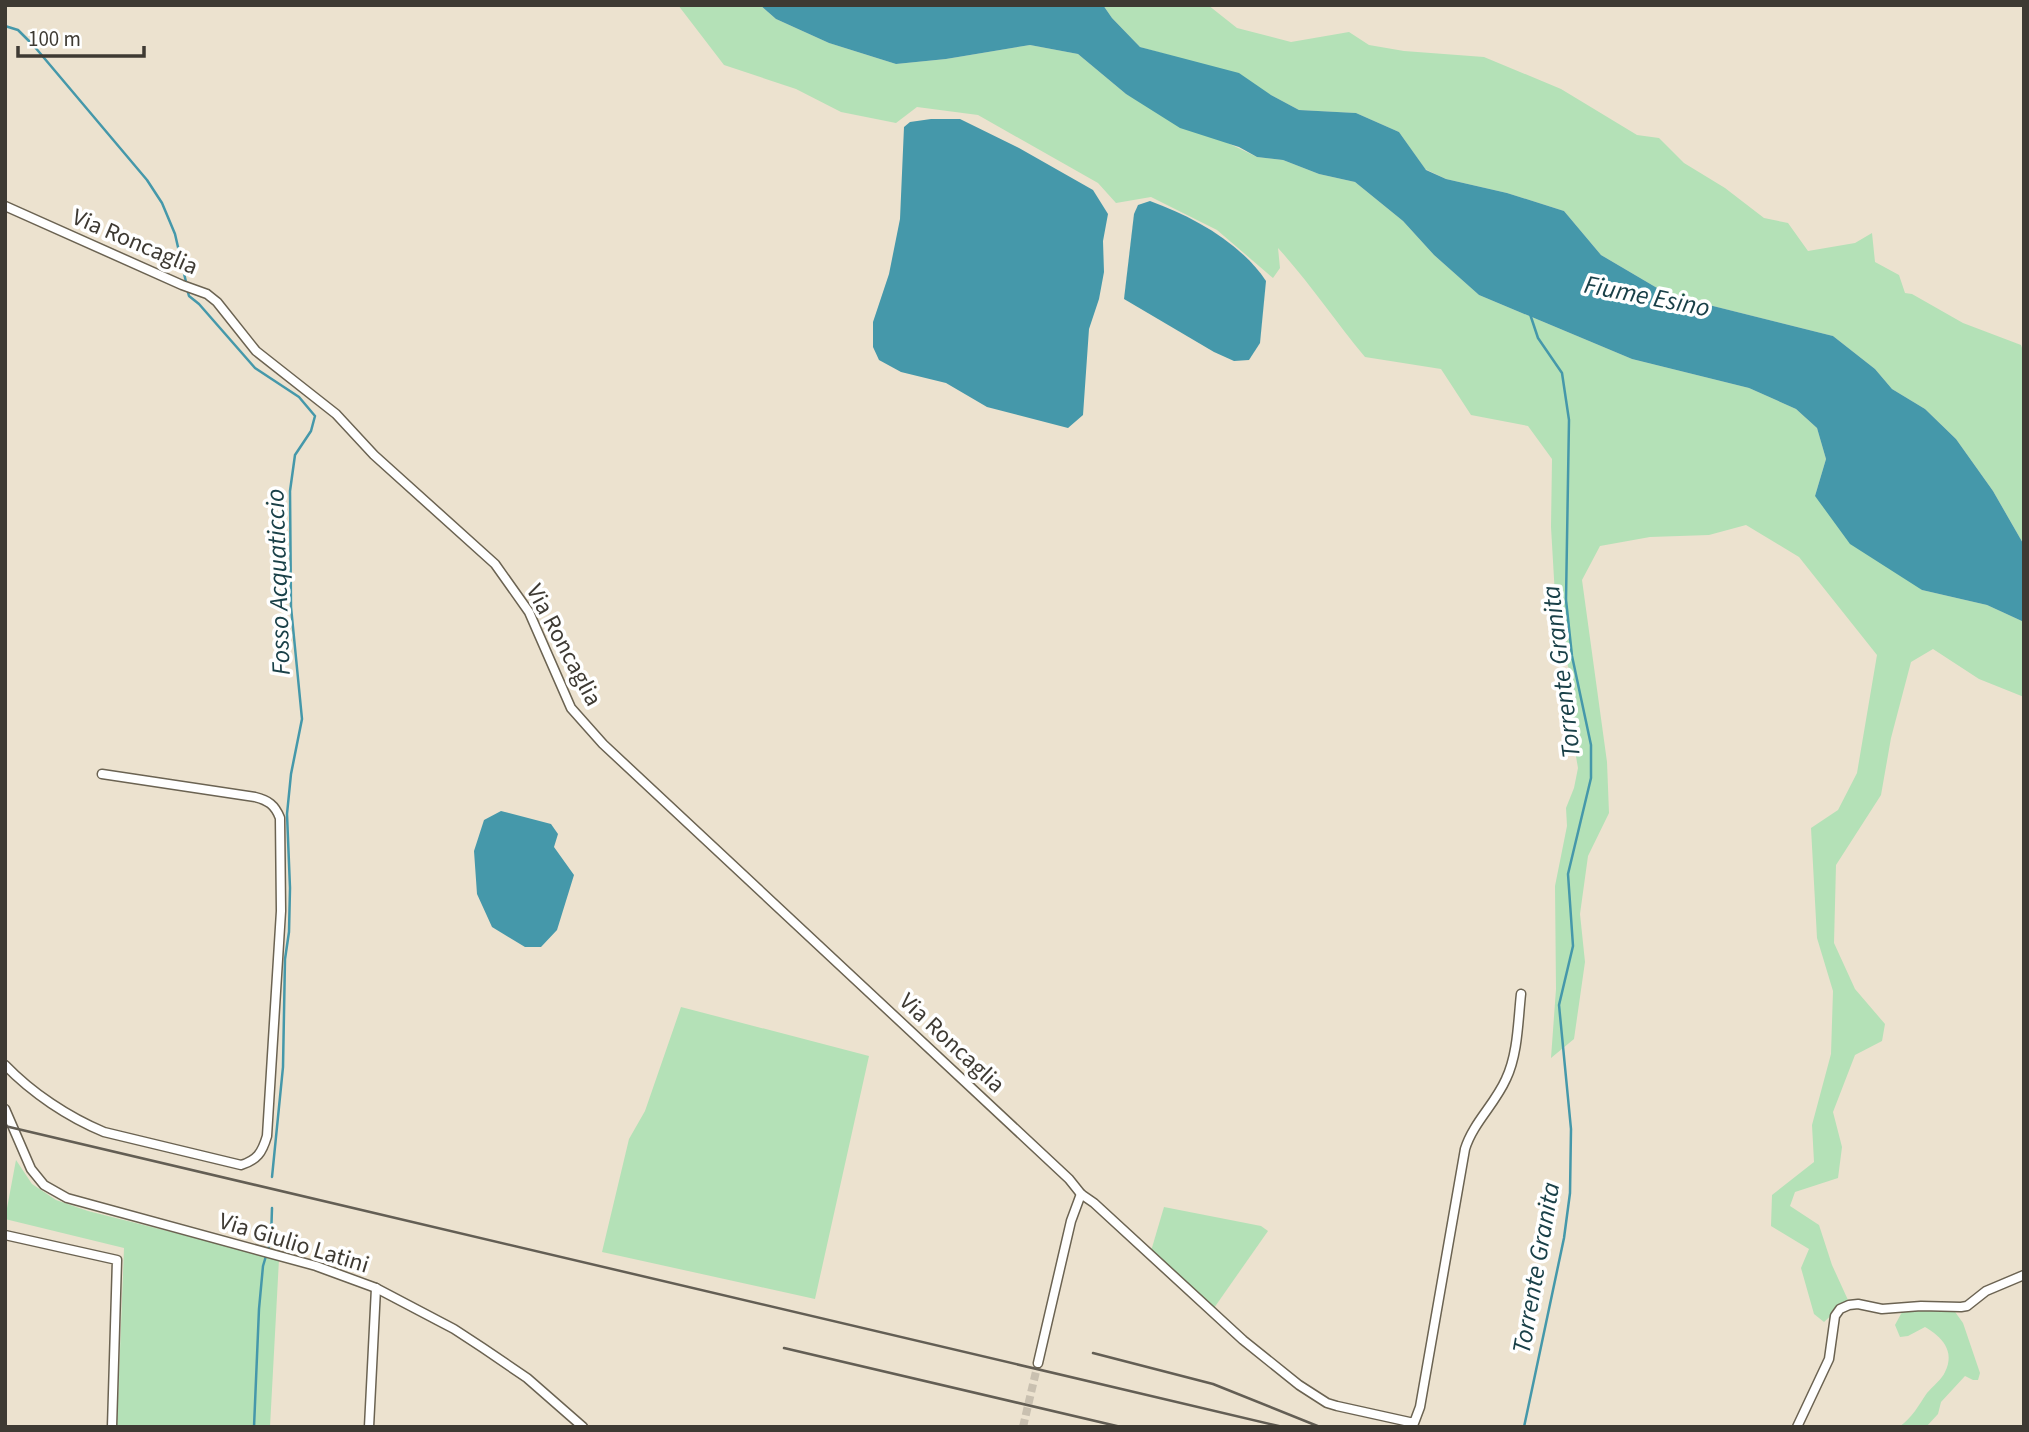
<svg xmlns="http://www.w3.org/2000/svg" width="2029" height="1432" viewBox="0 0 2029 1432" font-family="'Source Sans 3',sans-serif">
	<rect width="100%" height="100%" fill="#ece2cf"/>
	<g fill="#b4e1b7">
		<path d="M 678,5 L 760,5 L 776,19 L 829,43 L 896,64 L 946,59 L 1030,45 L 1078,54 L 1126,94 L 1257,157 L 1283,160 L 1319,174 L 1355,182 L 1403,221 L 1434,255 L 1479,295 L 1632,359 L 1749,388 L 1796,409 L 1817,428 L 1826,459 L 1815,496 L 1922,590 L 1987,605 L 2024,622 L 2024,697 L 1979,679 L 1933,649 L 1911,662 L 1891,738 L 1881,795 L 1836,865 L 1834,943 L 1855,989 L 1885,1024 L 1882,1041 L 1855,1055 L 1833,1112 L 1842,1147 L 1838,1178 L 1795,1192 L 1790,1206 L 1819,1225 L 1832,1265 L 1848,1300 L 1824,1322 L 1814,1314 L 1801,1268 L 1809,1249 L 1771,1226 L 1772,1195 L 1814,1162 L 1812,1125 L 1831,1054 L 1833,991 L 1817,938 L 1811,828 L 1838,810 L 1857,773 L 1877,655 L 1799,557 L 1746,525 L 1709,535 L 1650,537 L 1600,546 L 1582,580 L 1607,762 L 1609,813 L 1588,856 L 1580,914 L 1585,962 L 1574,1039 L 1551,1058 L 1556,989 L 1555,886 L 1567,826 L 1566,808 L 1574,788 L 1578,768 L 1569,716 L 1569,671 L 1556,613 L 1551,527 L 1552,459 L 1528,426 L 1471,415 L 1441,369 L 1365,357 C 1335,321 1309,282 1278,248 L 1280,268 L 1273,278 L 1217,230 L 1151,197 L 1116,203 L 1098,183 L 978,115 L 917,107 L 896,123 L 841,112 L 796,89 L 724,65 Z"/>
		<path d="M 1103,5 L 1208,5 L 1237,28 L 1291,42 L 1349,32 L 1369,45 L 1404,51 L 1484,57 L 1561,89 L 1637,135 L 1659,138 L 1684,163 L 1725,188 L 1764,218 L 1788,223 L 1808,251 L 1855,243 L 1872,233 L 1875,262 L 1899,275 L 1905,293 L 1912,294 L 1963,323 L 2021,345 L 2024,354 L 2024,545 L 1993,491 L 1956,439 L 1925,409 L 1892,389 L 1875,369 L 1833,336 L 1669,295 L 1601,255 L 1564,211 L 1507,193 L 1446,179 L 1425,169 L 1399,132 L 1356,113 L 1299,110 L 1271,95 L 1172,56 L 1140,47 L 1112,18 Z"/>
		<path d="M 681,1007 L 869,1056 L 815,1299 L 602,1252 L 629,1139 L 645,1111 Z"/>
		<path d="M 16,1160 L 32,1184 L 56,1200 L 88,1211 L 279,1259 L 270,1427 L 117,1427 L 124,1248 L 5,1219 Z"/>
		<path d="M 1164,1207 L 1261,1226 L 1268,1231 L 1214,1308 L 1151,1251 Z"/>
		<path d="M 1926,1309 L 1953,1309 L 1963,1323 L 1980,1373 L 1978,1380 L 1973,1380 L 1965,1376 L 1941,1402 L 1938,1414 L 1926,1427 L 1899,1427 C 1913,1417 1918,1406 1927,1393 C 1933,1386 1942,1379 1945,1372 C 1956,1351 1941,1336 1925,1327 L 1908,1336 L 1900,1337 L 1895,1325 L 1902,1312 Z"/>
	</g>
	<g fill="#4598aa">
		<path d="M 760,5 L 1103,5 L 1112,18 L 1140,47 L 1239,73 L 1271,95 L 1299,110 L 1356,113 L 1399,132 L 1426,170 L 1446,179 L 1507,193 L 1564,211 L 1601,255 L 1669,295 L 1833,336 L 1875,369 L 1892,389 L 1925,409 L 1956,439 L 1993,491 L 2024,545 L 2024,622 L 1987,605 L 1922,590 L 1850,544 L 1815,496 L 1826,459 L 1817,428 L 1796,409 L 1749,388 L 1632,359 L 1479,295 L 1434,255 L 1403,221 L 1355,182 L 1319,174 L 1283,160 L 1257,157 L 1239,147 L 1180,128 L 1126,94 L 1078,54 L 1030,45 L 946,59 L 896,64 L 829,43 L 776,19 Z"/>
		<path d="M 931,119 L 960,119 L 1019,148 L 1093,190 L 1108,214 L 1103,241 L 1104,272 L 1099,299 L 1089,329 L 1083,415 L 1068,428 L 987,407 L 946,383 L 901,372 L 879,360 L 873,347 L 873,322 L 889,274 L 900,219 L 904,127 L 910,122 Z"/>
		<path d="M 1150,201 C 1192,216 1241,243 1266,281 L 1260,343 L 1249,360 L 1234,361 L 1214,352 L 1124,299 L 1134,214 L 1138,205 Z"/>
		<path d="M 501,811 L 551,824 L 558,834 L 554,847 L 574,875 L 557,930 L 541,947 L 525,947 L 492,927 L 477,894 L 474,851 L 484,820 Z"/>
	</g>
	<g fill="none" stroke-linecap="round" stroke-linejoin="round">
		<g stroke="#4598aa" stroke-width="2.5">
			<path d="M 5,26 L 18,30 L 34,46 L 147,180 L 162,203 L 175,234 L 186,282"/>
			<path d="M 187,289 L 189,296 L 199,304 L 255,368 L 299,397 L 315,416 L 311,431 L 295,455 L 290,491 L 291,607 L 302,719 L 291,774 L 287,814 L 290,888 L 289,932 L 285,959 L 283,1067 L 272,1177"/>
			<path d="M 268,1250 L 271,1239 L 272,1208"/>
			<path d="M 254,1427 L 259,1309 L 263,1266 L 266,1256"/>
			<path d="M 1524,1427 L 1564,1238 L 1570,1193 L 1571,1129 L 1559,1005 L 1573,946 L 1568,874 L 1591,778 L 1591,745 L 1572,656 L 1566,600 L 1569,420 L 1562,373 L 1538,338 L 1530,314"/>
		</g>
		<path stroke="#c9c0b0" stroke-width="8" stroke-dasharray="8 4" stroke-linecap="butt" d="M 1023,1427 L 1038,1363"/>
		<g stroke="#6b6352" stroke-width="11">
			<g id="minor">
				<path d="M 5,206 L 182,285 L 207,294 L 217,302 L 256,351 L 336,414 L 374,455 L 495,564 L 529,612 L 571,708 L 603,744 L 1069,1179 L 1081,1194 L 1094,1203 L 1243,1340 L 1299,1385 L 1327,1403 L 1337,1406 L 1414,1423 L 1420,1407 L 1465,1149 C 1473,1123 1495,1104 1506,1079 C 1518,1054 1518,1021 1521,994"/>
				<path d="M 5,1065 C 32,1093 68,1117 104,1132 L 241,1165 C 257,1160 262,1153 267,1136 L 281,911 L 280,818 C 275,805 268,800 255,797 L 102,774"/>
				<path d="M 5,1109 L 31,1169 L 44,1185 L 67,1198 L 316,1266 L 376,1288 L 454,1329 L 483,1348 L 527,1378 L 583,1427"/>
				<path d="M 5,1235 L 117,1260 L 112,1427"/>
				<path d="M 1038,1363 L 1071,1221 L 1081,1194"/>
				<path d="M 369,1427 L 376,1288"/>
				<path d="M 1797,1427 L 1829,1359 L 1835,1316 L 1840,1309 L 1849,1305 L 1858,1304 L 1882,1309 L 1921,1306 L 1961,1307 L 1967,1306 L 1986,1291 L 2024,1275"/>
			</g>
		</g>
		<use href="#minor" stroke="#fff" stroke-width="8"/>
		<g stroke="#635e54" stroke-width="2.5">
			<path d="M 5,1126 L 1283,1427"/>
			<path d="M 784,1348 L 1121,1427"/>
			<path d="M 1093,1353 L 1213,1384 L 1320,1427"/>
		</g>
	</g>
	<g text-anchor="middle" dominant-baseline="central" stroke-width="7" stroke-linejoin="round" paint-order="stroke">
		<g font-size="24" fill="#3e3a33" stroke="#fff">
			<text transform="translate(135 242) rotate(23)">Via Roncaglia</text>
			<text transform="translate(564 645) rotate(62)">Via Roncaglia</text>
			<text transform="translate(952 1043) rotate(43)">Via Roncaglia</text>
			<text transform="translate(294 1243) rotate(17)">Via Giulio Latini</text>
		</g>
		<g font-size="26" font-style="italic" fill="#194048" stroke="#fff">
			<text transform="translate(1647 296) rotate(11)">Fiume Esino</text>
			<text transform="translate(278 582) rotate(-92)">Fosso Acquaticcio</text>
			<text transform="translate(1561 672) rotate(-97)">Torrente Granita</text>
			<text transform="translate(1536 1268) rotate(-80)">Torrente Granita</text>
		</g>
	</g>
	<rect width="2029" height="1432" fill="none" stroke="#3e3a33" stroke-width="14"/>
	<path d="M18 46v10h126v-10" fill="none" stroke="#3e3a33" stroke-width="3.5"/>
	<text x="28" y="46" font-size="21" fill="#3e3a33" stroke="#ffffff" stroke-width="5" paint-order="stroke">100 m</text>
</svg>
